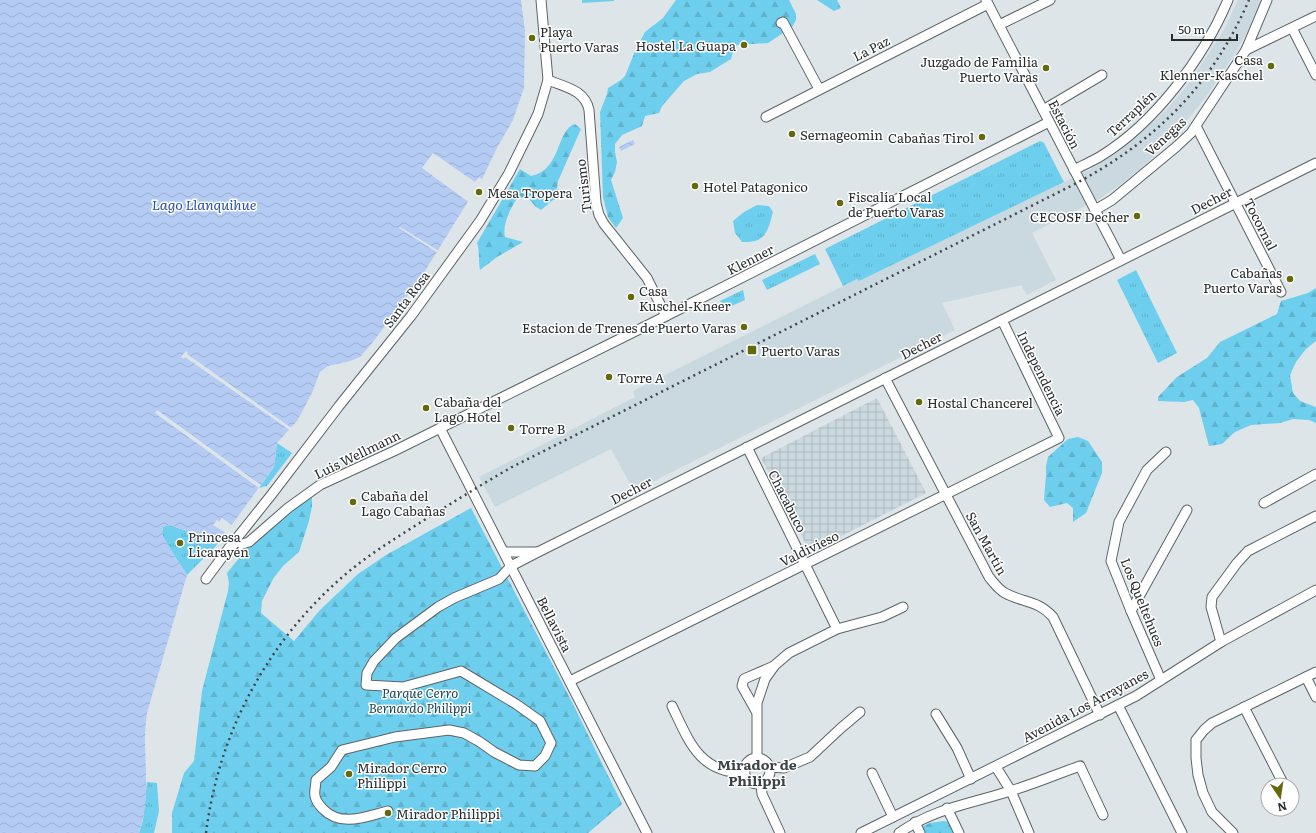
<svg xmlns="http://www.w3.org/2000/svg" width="1316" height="833" viewBox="0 0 1316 833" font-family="Literata,serif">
	<defs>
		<pattern id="industrial-grid" width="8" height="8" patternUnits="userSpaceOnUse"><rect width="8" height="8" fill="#c9d9df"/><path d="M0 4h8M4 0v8" fill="none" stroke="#adbac0"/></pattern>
		<pattern id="grass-tufts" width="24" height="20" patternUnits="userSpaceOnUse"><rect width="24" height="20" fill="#6dcfed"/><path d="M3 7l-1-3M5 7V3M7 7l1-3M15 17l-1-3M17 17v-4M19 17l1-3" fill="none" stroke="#5eb2cc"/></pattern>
		<pattern id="forest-firs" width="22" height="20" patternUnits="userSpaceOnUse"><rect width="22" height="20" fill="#6dcfed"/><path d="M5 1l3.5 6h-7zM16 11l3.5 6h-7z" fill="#5eb2cc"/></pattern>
		<pattern id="water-waves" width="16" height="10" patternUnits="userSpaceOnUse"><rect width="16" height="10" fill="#b4cbf4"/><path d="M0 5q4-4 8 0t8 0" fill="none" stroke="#9baed2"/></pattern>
	</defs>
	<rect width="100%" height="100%" fill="#dde5e8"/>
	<path fill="#c9d9df" d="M 1238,0 L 1261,0 L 1248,30 L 1234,55 L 1205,98 L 1176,134 L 1146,164 L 1117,187 L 1099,199 L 1032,233 L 1056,280 L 1027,295 L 1021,285 L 942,303 L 955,330 L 634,491 L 611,449 L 495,507 L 479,477 L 635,397 L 633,391 L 857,279 L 859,281 L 1064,182 L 1089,170 L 1110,157 L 1143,131 L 1165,111 L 1182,92 L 1196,73 L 1225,28 Z"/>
	<path fill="url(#industrial-grid)" d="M 877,398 L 926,493 L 810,552 L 761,458 Z"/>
	<g fill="url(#grass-tufts)">
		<path d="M 582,0 L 614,0 L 614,1 L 582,3 Z"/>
		<path d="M 1040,141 L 1044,143 L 1064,182 L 859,281 L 857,279 L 843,286 L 825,249 Z"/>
		<path d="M 757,205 L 769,206 L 773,212 C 770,222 768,238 755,241 C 751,242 746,242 742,242 L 735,233 L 733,221 L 744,212 Z"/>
		<path d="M 815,254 L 820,264 L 767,290 L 762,280 Z"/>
		<path d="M 1136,270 L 1177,353 L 1158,363 L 1117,280 Z"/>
		<path d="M 743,290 L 745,300 L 725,309 L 720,301 Z"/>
		<path d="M 277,443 L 292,453 L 267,486 L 259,488 L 274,467 Z"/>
		<path d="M 169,525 L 205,537 L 217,545 L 187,575 C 183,568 162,538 162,533 C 162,531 163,529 163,527 Z"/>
		<path d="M 147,782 L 157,783 L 159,811 L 154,833 L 139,833 L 143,820 Z"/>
	</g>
	<g fill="url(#forest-firs)">
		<path d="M 676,0 L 789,0 L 796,14 L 796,20 L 792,27 L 768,43 L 737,45 L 734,48 L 731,59 L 710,72 L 697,74 L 684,81 L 662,106 L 659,113 L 645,116 L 642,126 L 622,135 L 615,144 L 615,152 L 617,162 L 615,172 L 611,180 L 623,218 L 616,228 L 608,217 L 603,197 L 600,112 L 607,94 L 608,88 L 621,80 L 625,76 L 636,49 L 645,32 L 663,18 Z"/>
		<path d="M 817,0 L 837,0 L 841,8 L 834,11 Z"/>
		<path d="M 575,124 L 581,129 L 558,181 L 557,189 L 570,195 L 553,200 L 541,210 L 536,207 L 526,196 L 516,200 C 510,209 502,226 505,237 L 523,242 L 497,257 L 480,270 C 478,260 480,251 477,243 L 520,169 L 531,176 C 562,170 556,129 575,124 Z"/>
		<path d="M 1316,288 L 1316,341 L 1306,349 L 1296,362 L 1290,375 L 1293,393 L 1300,401 L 1316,407 L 1316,423 L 1309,420 L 1293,419 L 1280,423 L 1251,425 L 1235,432 L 1222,444 L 1209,446 L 1199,408 L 1193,400 L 1184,402 L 1158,401 L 1158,397 L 1177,377 L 1207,358 L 1220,342 L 1277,314 L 1281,301 L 1308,293 Z"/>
		<path d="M 1078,437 L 1088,441 L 1102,462 L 1102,473 L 1086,513 L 1073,522 L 1073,508 L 1067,503 L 1050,507 L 1044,500 L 1046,475 L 1046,466 L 1048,457 L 1068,439 Z"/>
		<path d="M 312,497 L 312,506 L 309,521 L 299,552 L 283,566 L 273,579 L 262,601 L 261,613 L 294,641 L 320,610 L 358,574 L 386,555 L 471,508 L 572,702 L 622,804 L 588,833 L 172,833 L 172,813 L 184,773 L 194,761 L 202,691 L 228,591 L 229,583 L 227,573 L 244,552 L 303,500 Z"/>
		<path d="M 943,821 L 950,822 L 955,833 L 925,833 L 921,827 L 930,823 Z"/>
	</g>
	<g fill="url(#water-waves)">
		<path d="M 0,0 L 521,0 L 525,31 L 524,88 L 513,120 L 498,146 L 482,179 L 420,279 L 373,342 L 360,357 L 350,361 L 328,366 L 320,372 L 312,393 L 297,421 L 277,443 L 274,467 L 217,545 L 205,537 L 169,525 L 163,527 C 163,529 162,531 162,533 C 162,538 183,568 187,575 L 147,713 C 146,722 145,730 145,738 C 145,770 150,802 139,833 L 0,833 Z"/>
		<path d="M 633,140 L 635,144 L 621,151 L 619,147 Z"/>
	</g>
	<g fill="#dde5e8">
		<path d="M 433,153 L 475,182 L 479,177 L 484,181 L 470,203 L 422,168 Z"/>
		<path d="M 400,227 L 439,251 L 438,253 L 399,228 Z"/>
		<path d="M 186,351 L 188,353 L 187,354 L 293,429 L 291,431 L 185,357 L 184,359 L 181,357 Z"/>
		<path d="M 157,410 L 261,485 L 259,488 L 155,413 Z"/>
		<path d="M 222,518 L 232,525 L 228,529 L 230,530 L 227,534 L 213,525 L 217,520 L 219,522 Z"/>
	</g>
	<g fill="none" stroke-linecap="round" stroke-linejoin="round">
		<g stroke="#5d6466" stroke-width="11">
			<g id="minor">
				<path d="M 986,0 L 1121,260"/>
				<path d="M 781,23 L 783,22 L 819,89"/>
				<path d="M 999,25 L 1050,0"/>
				<path d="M 1292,28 L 1316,75"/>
				<path d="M 1246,50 L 1316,16"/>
				<path d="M 548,80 C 565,87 585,90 589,110 L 596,203 L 599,215 L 604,224 L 647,278 L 666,316"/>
				<path d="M 1043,110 L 1102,75"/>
				<path d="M 766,117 L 988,4"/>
				<path d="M 1196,126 L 1281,292"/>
				<path d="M 1074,170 C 1083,165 1093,161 1101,156 C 1155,123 1204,57 1228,0"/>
				<path d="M 1095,210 L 1112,200 L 1176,147 L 1191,133 L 1246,50 L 1267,0"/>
				<path d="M 885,378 L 989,577 C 994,583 998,589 1005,593 C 1023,603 1038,600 1053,617 L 1100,715"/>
				<path d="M 440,428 L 647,833"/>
				<path d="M 747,447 L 837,629"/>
				<path d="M 1264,503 L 1316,474"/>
				<path d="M 229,548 L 249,542 L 288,508 L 320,485 L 394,451 L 666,316 L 1049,122"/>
				<path d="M 504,552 L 537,552"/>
				<path d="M 206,579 L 229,548 L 272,494 L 339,406 L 411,316 L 480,221 L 509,173 L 538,114 L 548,80 L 541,0"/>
				<path d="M 1131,611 L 1187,510"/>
				<path d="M 1221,642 L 1211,607 L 1212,597 L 1237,563 L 1248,551 L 1316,516"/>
				<path d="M 1306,677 L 1316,697"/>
				<path d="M 1161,680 L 1131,611 L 1111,561 L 1119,522 L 1147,470 L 1166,452"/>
				<path d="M 570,681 L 1059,438 L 1002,320"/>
				<path d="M 1118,705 L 1182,833"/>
				<path d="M 672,706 C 689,741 699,773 745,773"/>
				<path d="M 1244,707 L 1284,785"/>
				<path d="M 756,711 L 742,686 L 744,679 L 774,666"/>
				<path d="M 936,714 L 957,748 L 971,779"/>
				<path d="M 757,758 L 757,703 L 765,679 L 775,665 L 789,653 L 837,629 L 882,617 L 903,607"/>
				<circle cx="757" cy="771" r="13"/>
				<path d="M 770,767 L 784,768 L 810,757 L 841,728 L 860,712"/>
				<path d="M 996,767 L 1011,791 L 1029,833"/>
				<path d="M 872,773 L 893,817"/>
				<path d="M 761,783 L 762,794 L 780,833"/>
				<path d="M 947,808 L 959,833"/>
				<path d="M 388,811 C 367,816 341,828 323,809 C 320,806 316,801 315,796 C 314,791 316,785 316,780 L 331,767 L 342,750 L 395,737 L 449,730 L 464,733 L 480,742 L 494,752 L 519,765 L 535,766 L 545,756 L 551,743 L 540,721 L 516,704 L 461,671 L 403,687 L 366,685 L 367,673 L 374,661 L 396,638 L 438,607 L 454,598 L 499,579 L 511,566 L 538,552 L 1316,163"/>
				<path d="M 915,822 L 920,833"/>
				<path d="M 861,833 L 1118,705 L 1136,696 L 1221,642 L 1316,590"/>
				<path d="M 899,833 C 935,808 970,804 1010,791 C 1034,784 1057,774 1080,766 L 1103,815"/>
				<path d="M 1233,833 L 1212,812 L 1203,793 L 1198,775 L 1196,758 L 1196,740 L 1204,730 L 1212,723 L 1316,672"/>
			</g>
		</g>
		<use href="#minor" stroke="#fff" stroke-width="9"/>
		<path stroke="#434648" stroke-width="2.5" stroke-dasharray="2 4" stroke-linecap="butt" d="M 206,833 C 219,731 268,640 347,573 C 372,552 401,535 429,517 C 457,500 484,483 512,467 L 1071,186 C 1155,142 1211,87 1249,0"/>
	</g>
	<g fill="#64690b" stroke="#fff" stroke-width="1.5">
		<circle cx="532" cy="38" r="4"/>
		<circle cx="744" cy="45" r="4"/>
		<circle cx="1271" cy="66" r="4"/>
		<circle cx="1046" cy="68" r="4"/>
		<circle cx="792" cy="134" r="4"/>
		<circle cx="982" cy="137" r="4"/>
		<circle cx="695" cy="186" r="4"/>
		<circle cx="479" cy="192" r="4"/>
		<circle cx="840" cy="203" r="4"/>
		<circle cx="1137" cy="216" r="4"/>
		<circle cx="1290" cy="279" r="4"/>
		<circle cx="631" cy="297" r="4"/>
		<circle cx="744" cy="327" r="4"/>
		<rect x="747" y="345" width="10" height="10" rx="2"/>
		<circle cx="609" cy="377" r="4"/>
		<circle cx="919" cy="402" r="4"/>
		<circle cx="426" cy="408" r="4"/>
		<circle cx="511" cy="428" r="4"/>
		<circle cx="353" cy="502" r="4"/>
		<circle cx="180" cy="543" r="4"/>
		<circle cx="349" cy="774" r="4"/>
		<circle cx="388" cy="813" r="4"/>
	</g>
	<g text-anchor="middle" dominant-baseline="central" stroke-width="3" stroke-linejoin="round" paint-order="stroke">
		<g font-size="13" fill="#292c2d" stroke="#fff" text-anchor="start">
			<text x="540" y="31">Playa<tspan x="540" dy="15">Puerto Varas</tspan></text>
			<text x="736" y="45" text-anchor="end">Hostel La Guapa</text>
			<text x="1263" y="59" text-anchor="end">Casa<tspan x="1263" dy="15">Klenner-Kaschel</tspan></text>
			<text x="1038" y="61" text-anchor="end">Juzgado de Familia<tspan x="1038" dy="15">Puerto Varas</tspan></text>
			<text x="800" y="134">Sernageomin</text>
			<text x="974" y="137" text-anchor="end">Cabañas Tirol</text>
			<text x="703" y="186">Hotel Patagonico</text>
			<text x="487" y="192">Mesa Tropera</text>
			<text x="848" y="196">Fiscalía Local<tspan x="848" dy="15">de Puerto Varas</tspan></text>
			<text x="1129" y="216" text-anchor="end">CECOSF Decher</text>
			<text x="1282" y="272" text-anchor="end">Cabañas<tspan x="1282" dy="15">Puerto Varas</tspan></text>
			<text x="639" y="290">Casa<tspan x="639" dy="15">Kuschel-Kneer</tspan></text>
			<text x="736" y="327" text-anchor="end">Estacion de Trenes de Puerto Varas</text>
			<text x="761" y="350">Puerto Varas</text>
			<text x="617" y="377">Torre A</text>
			<text x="434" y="401">Cabaña del<tspan x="434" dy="15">Lago Hotel</tspan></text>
			<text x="927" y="402">Hostal Chancerel</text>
			<text x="519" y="428">Torre B</text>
			<text x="361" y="495">Cabaña del<tspan x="361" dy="15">Lago Cabañas</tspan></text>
			<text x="188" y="536">Princesa<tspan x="188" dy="15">Licarayén</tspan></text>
			<text x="357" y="767">Mirador Cerro<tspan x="357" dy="15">Philippi</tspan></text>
			<text x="396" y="813">Mirador Philippi</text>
		</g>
		<g font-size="13" fill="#292c2d" stroke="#fff">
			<text transform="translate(871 48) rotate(-27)">La Paz</text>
			<text transform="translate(1131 113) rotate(-43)">Terraplén</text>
			<text transform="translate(1065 124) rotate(63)">Estación</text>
			<text transform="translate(1165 136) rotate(-43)">Venegas</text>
			<text transform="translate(583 186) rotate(-97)">Turismo</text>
			<text transform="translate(1211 200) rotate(-27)">Decher</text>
			<text transform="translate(1261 224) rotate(63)">Tocornal</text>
			<text transform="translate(750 259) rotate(-27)">Klenner</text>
			<text transform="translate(406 299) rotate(-53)">Santa Rosa</text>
			<text transform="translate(921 345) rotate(-27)">Decher</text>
			<text transform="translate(1042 373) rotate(64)">Independencia</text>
			<text transform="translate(357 454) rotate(-26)">Luis Wellmann</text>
			<text transform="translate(631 490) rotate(-27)">Decher</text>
			<text transform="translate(788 501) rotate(63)">Chacabuco</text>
			<text transform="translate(987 543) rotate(61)">San Martín</text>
			<text transform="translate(809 548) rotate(-26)">Valdivieso</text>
			<text transform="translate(1143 602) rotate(68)">Los Queltehues</text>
			<text transform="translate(555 624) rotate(63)">Bellavista</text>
			<text transform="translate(1085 705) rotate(-28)">Avenida Los Arrayanes</text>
		</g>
		<g font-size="13" font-style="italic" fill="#194654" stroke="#fff">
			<text x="420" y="692">Parque Cerro<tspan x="420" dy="15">Bernardo Philippi</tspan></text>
		</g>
		<g font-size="14" font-style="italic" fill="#2d53a2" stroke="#fff">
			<text x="204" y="204">Lago Llanquihue</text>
		</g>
		<g font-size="14" font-weight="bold" fill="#3d4345" stroke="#fff">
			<text x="757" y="764">Mirador de<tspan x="757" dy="16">Philippi</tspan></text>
		</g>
	</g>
	<g transform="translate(1280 797) rotate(167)"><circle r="19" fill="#ffffff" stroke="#a9abab"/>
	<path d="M0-3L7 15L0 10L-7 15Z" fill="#64690b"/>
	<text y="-6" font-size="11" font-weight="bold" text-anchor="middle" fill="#292c2d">N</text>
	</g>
	<path d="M1172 34v6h65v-6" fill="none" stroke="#292c2d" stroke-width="2"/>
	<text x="1178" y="34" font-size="12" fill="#292c2d" stroke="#ffffff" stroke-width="3" paint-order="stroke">50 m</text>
</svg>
